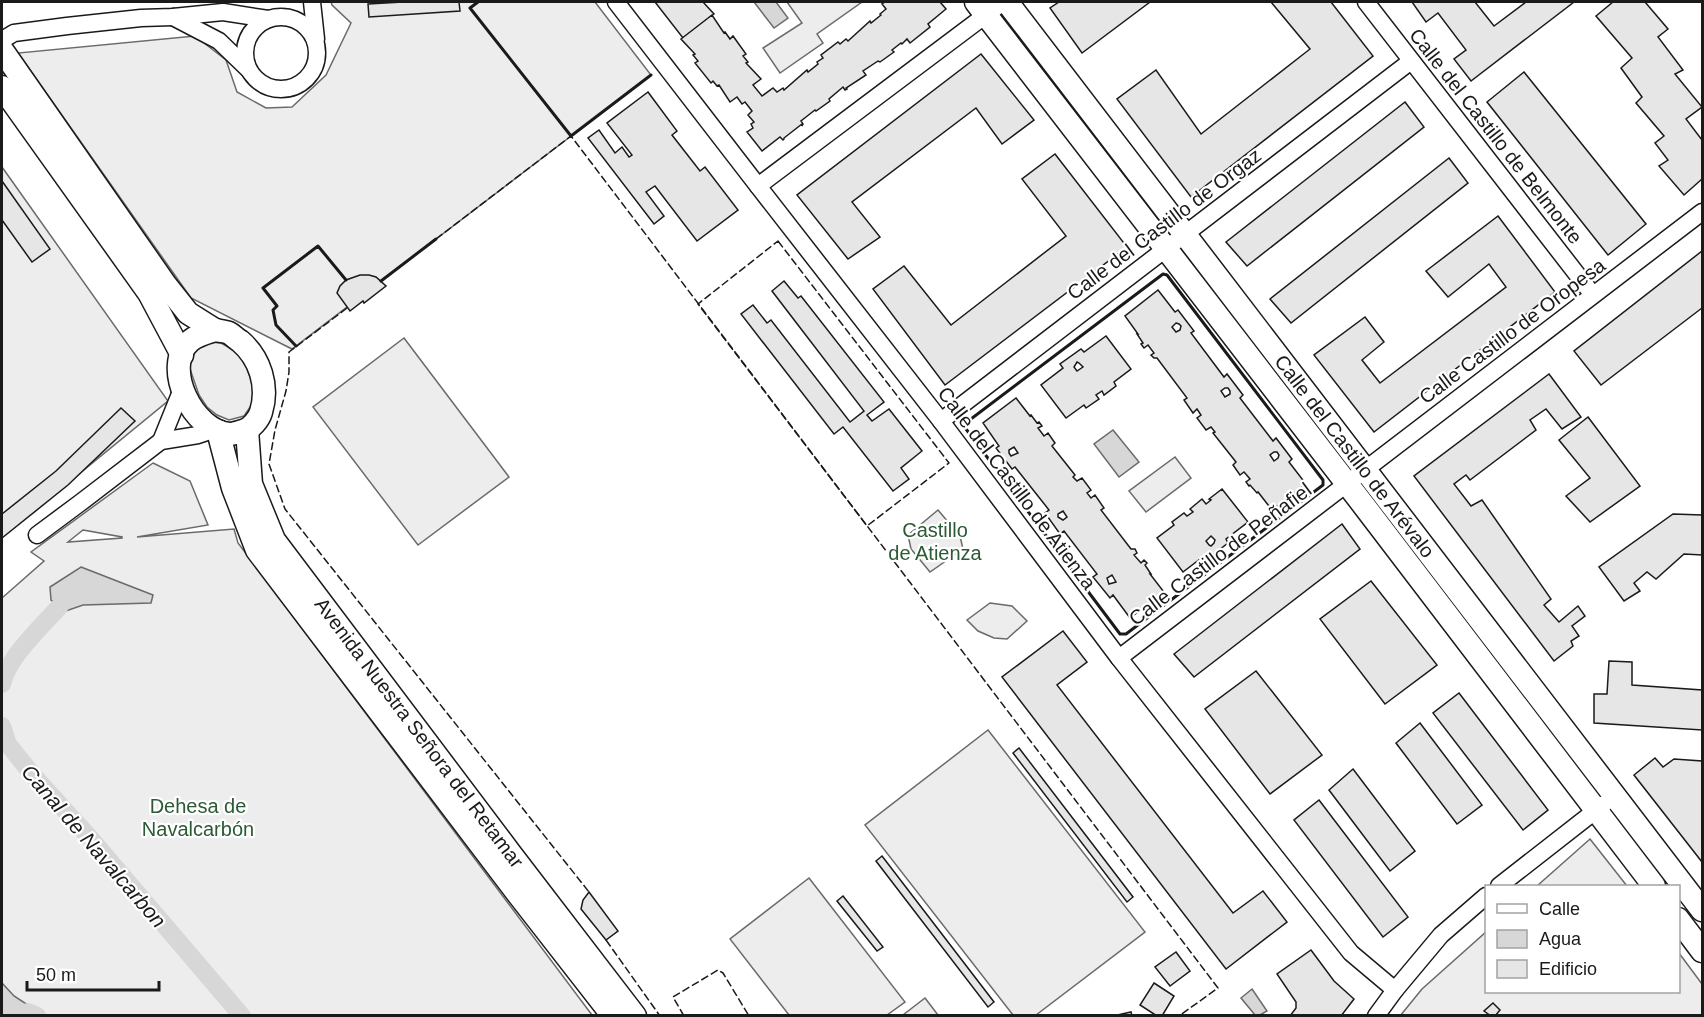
<svg xmlns="http://www.w3.org/2000/svg" width="1704" height="1017" viewBox="0 0 1704 1017" font-family="Arial,sans-serif">
	<rect width="100%" height="100%" fill="#fff"/>
	<g fill="#ededed" stroke="#6a6a6a" stroke-width="1.5" fill-rule="evenodd">
		<path d="M 331,2 L 595,2 L 651,75 L 292,349 L 191,298 L 18,53 L 195,36 L 226,60 L 237,92 L 266,108 L 292,107 L 326,75 L 351,23 L 332,5 Z"/>
		<path d="M 787,2 L 862,2 L 817,34 L 823,43 L 780,73 L 763,48 L 802,23 Z"/>
		<path d="M 1005,14 L 1169,229 L 1163,233 L 999,19 Z"/>
		<path d="M 2,167 L 168,401 L 2,537 Z"/>
		<path d="M 404,338 L 509,477 L 418,545 L 313,407 Z"/>
		<path d="M 209,342 L 221,343 L 230,348 L 240,356 L 247,368 L 252,382 L 255,400 L 244,416 L 229,420 L 217,415 L 207,407 L 199,395 L 190,369 L 191,357 L 198,347 Z"/>
		<path d="M 1175,457 L 1191,478 L 1146,512 L 1129,491 Z"/>
		<path d="M 153,463 L 190,481 L 208,525 L 137,537 L 234,529 L 238,543 L 592,1015 L 2,1015 L 2,598 L 44,561 L 31,552 ZM 83,530 L 122,537 L 122,538 L 68,542 Z"/>
		<path d="M 938,510 L 960,536 L 963,549 L 930,572 L 911,549 L 908,535 Z"/>
		<path d="M 990,603 L 1012,606 L 1027,621 L 1007,639 L 994,638 L 978,631 L 967,620 Z"/>
		<path d="M 988,730 L 1145,932 L 1036,1015 L 1013,1015 L 865,825 Z"/>
		<path d="M 1590,839 L 1627,886 L 1537,886 Z"/>
		<path d="M 809,878 L 905,1002 L 887,1015 L 789,1015 L 730,939 Z"/>
		<path d="M 1486,932 L 1486,992 L 1678,992 L 1679,953 L 1702,984 L 1702,1015 L 1400,1016 L 1422,989 Z"/>
		<path d="M 925,998 L 938,1015 L 903,1015 Z"/>
	</g>
	<g fill="#d7d7d7" stroke="#6a6a6a" stroke-width="1.5">
		<path d="M 754,2 L 776,2 L 788,18 L 774,28 Z"/>
		<path d="M 1113,430 L 1139,462 L 1119,477 L 1094,444 Z"/>
		<path d="M 81,567 L 153,595 L 151,603 L 83,605 L 66,611 L 51,600 L 50,587 Z"/>
		<path d="M 2,983 L 14,996 L 31,1007 L 26,1015 L 2,1015 Z"/>
		<path d="M 1252,989 L 1267,1011 L 1260,1015 L 1255,1015 L 1241,998 Z"/>
	</g>
	<g fill="none" stroke-linecap="round" stroke-linejoin="round">
		<g stroke="#d7d7d7" stroke-width="18">
			<path d="M 2,684 C 8,657 42,626 60,606"/>
			<path d="M 2,726 L 8,744 L 31,773 L 91,839 L 242,1016"/>
			<path d="M 28,1012 L 37,1016"/>
		</g>
	</g>
	<g fill="#e6e6e6" stroke="#1a1a1a" stroke-width="1.5" fill-rule="evenodd">
		<path d="M 403,2 L 459,2 L 460,11 L 369,17 L 368,4 Z"/>
		<path d="M 655,2 L 703,2 L 714,14 L 683,38 Z"/>
		<path d="M 885,2 L 940,2 L 946,9 L 928,24 L 930,27 L 910,43 L 907,39 L 902,44 L 901,43 L 892,50 L 894,52 L 880,62 L 878,61 L 863,71 L 866,75 L 846,88 L 847,89 L 845,90 L 843,87 L 829,99 L 830,101 L 816,111 L 815,110 L 806,117 L 801,121 L 803,124 L 802,126 L 802,124 L 784,138 L 784,139 L 783,140 L 780,137 L 762,151 L 747,132 L 753,128 L 751,124 L 754,122 L 748,115 L 752,111 L 745,102 L 742,104 L 737,97 L 730,102 L 719,85 L 717,86 L 713,81 L 711,83 L 695,63 L 698,61 L 693,55 L 695,54 L 681,39 L 712,15 L 724,33 L 725,32 L 730,39 L 733,36 L 746,54 L 743,56 L 748,62 L 746,63 L 761,79 L 753,85 L 762,96 L 773,88 L 777,92 L 783,88 L 784,90 L 807,70 L 808,72 L 818,64 L 817,62 L 823,58 L 821,55 L 838,42 L 840,44 L 846,39 L 848,41 L 870,21 L 871,23 L 881,15 L 880,14 L 886,9 L 882,4 Z"/>
		<path d="M 1059,2 L 1150,2 L 1082,53 L 1050,8 Z"/>
		<path d="M 1271,2 L 1331,2 L 1373,56 L 1191,197 L 1117,99 L 1156,70 L 1201,134 L 1310,49 Z"/>
		<path d="M 1412,2 L 1475,2 L 1494,26 L 1526,2 L 1574,2 L 1471,81 L 1454,59 L 1466,50 L 1438,13 L 1426,22 Z"/>
		<path d="M 1613,2 L 1645,2 L 1668,29 L 1658,37 L 1683,70 L 1675,74 L 1702,107 L 1686,119 L 1702,140 L 1702,179 L 1684,195 L 1659,166 L 1668,160 L 1655,143 L 1664,136 L 1636,103 L 1642,97 L 1621,68 L 1632,58 L 1596,16 Z"/>
		<path d="M 981,54 L 1034,120 L 1002,144 L 976,108 L 852,202 L 880,237 L 848,259 L 797,195 Z"/>
		<path d="M 1524,72 L 1646,224 L 1608,255 L 1487,102 Z"/>
		<path d="M 648,92 L 677,131 L 672,135 L 700,171 L 705,167 L 738,210 L 697,241 L 655,186 L 646,192 L 664,216 L 654,224 L 588,138 L 599,130 L 615,153 L 622,147 L 629,157 L 632,155 L 607,123 Z"/>
		<path d="M 1405,102 L 1424,127 L 1247,266 L 1226,242 Z"/>
		<path d="M 1055,154 L 1127,247 L 945,385 L 873,289 L 904,266 L 951,325 L 1066,236 L 1022,179 Z"/>
		<path d="M 1449,158 L 1468,183 L 1291,323 L 1270,299 Z"/>
		<path d="M 2,181 L 50,249 L 32,262 L 2,220 Z"/>
		<path d="M 1498,216 L 1555,292 L 1374,432 L 1314,355 L 1365,317 L 1384,342 L 1362,360 L 1380,383 L 1506,287 L 1489,264 L 1448,297 L 1426,271 Z"/>
		<path d="M 1702,251 L 1702,308 L 1601,385 L 1574,351 Z"/>
		<path d="M 360,275 L 369,275 L 376,277 L 386,286 L 364,303 L 363,301 L 350,311 L 337,293 L 340,286 L 346,280 Z"/>
		<path d="M 784,281 L 798,298 L 801,296 L 884,402 L 867,415 L 872,421 L 889,409 L 922,451 L 901,468 L 909,479 L 893,491 L 843,427 L 834,434 L 741,314 L 753,305 L 767,323 L 771,320 L 850,422 L 864,411 L 772,291 Z"/>
		<path d="M 1158,290 L 1175,312 L 1178,310 L 1194,331 L 1191,333 L 1224,377 L 1227,374 L 1243,395 L 1240,398 L 1273,441 L 1276,438 L 1292,459 L 1289,462 L 1306,484 L 1272,510 L 1258,492 L 1257,493 L 1250,485 L 1249,486 L 1246,482 L 1250,479 L 1244,472 L 1240,475 L 1233,465 L 1236,462 L 1213,433 L 1215,432 L 1211,427 L 1206,430 L 1197,418 L 1201,415 L 1197,409 L 1193,413 L 1184,400 L 1187,398 L 1157,358 L 1154,358 L 1151,355 L 1154,353 L 1148,345 L 1144,348 L 1141,344 L 1143,343 L 1137,334 L 1138,334 L 1125,316 ZM 1176,323 L 1179,324 L 1181,326 L 1180,330 L 1176,332 L 1172,327 ZM 1225,388 L 1228,388 L 1230,391 L 1230,394 L 1225,397 L 1221,391 ZM 1274,452 L 1277,452 L 1279,455 L 1278,458 L 1274,461 L 1270,455 Z"/>
		<path d="M 1106,336 L 1131,369 L 1114,382 L 1116,386 L 1104,395 L 1102,391 L 1096,395 L 1099,399 L 1086,408 L 1084,405 L 1066,418 L 1041,385 L 1063,368 L 1060,364 L 1081,349 L 1084,352 ZM 1077,362 L 1079,363 L 1083,367 L 1077,371 L 1074,367 Z"/>
		<path d="M 1549,374 L 1581,417 L 1562,429 L 1546,409 L 1530,420 L 1536,430 L 1470,480 L 1466,475 L 1454,484 L 1471,506 L 1482,500 L 1551,599 L 1544,605 L 1559,622 L 1578,606 L 1585,616 L 1572,626 L 1579,636 L 1571,641 L 1573,646 L 1554,661 L 1414,476 Z"/>
		<path d="M 1016,398 L 1030,416 L 1031,415 L 1037,423 L 1039,422 L 1042,426 L 1038,428 L 1044,436 L 1048,433 L 1055,443 L 1052,446 L 1075,475 L 1073,477 L 1077,481 L 1082,478 L 1091,490 L 1087,493 L 1091,498 L 1095,495 L 1104,508 L 1101,510 L 1131,549 L 1135,549 L 1137,553 L 1134,555 L 1141,563 L 1144,560 L 1147,563 L 1145,565 L 1151,574 L 1150,574 L 1164,592 L 1130,618 L 1113,595 L 1110,598 L 1093,577 L 1097,574 L 1064,531 L 1060,534 L 1045,513 L 1049,510 L 1015,467 L 1012,469 L 996,448 L 999,446 L 983,423 ZM 1014,447 L 1018,453 L 1011,456 L 1009,453 L 1009,450 ZM 1063,511 L 1067,517 L 1063,520 L 1058,517 L 1058,514 ZM 1112,575 L 1116,582 L 1109,584 L 1107,578 Z"/>
		<path d="M 121,408 L 135,421 L 68,485 L 2,538 L 2,514 L 56,471 Z"/>
		<path d="M 1588,417 L 1640,486 L 1590,522 L 1566,496 L 1590,478 L 1559,440 Z"/>
		<path d="M 1222,489 L 1248,522 L 1226,539 L 1228,543 L 1207,559 L 1204,556 L 1183,572 L 1157,538 L 1174,525 L 1172,522 L 1184,513 L 1187,516 L 1193,512 L 1190,509 L 1202,499 L 1206,504 L 1211,500 L 1209,499 ZM 1211,536 L 1215,540 L 1214,543 L 1211,546 L 1209,545 L 1206,541 Z"/>
		<path d="M 1673,514 L 1702,515 L 1702,555 L 1684,554 L 1656,579 L 1647,572 L 1634,583 L 1640,591 L 1624,601 L 1599,567 Z"/>
		<path d="M 1342,524 L 1360,549 L 1194,677 L 1174,654 Z"/>
		<path d="M 1371,581 L 1437,665 L 1385,704 L 1320,619 Z"/>
		<path d="M 1063,631 L 1087,662 L 1057,685 L 1233,913 L 1263,891 L 1287,922 L 1226,969 L 1002,677 Z"/>
		<path d="M 1609,661 L 1632,662 L 1632,685 L 1702,690 L 1702,730 L 1594,723 L 1594,694 L 1607,694 Z"/>
		<path d="M 1256,671 L 1322,755 L 1270,794 L 1205,709 Z"/>
		<path d="M 1459,693 L 1548,810 L 1523,830 L 1433,713 Z"/>
		<path d="M 1420,723 L 1482,805 L 1457,824 L 1396,743 Z"/>
		<path d="M 1019,748 L 1133,897 L 1127,902 L 1013,753 Z"/>
		<path d="M 1655,758 L 1663,767 L 1674,759 L 1702,761 L 1702,862 L 1634,775 Z"/>
		<path d="M 1353,769 L 1415,851 L 1390,871 L 1329,790 Z"/>
		<path d="M 1319,800 L 1408,917 L 1383,937 L 1294,820 Z"/>
		<path d="M 882,856 L 994,1002 L 988,1007 L 876,861 Z"/>
		<path d="M 589,892 L 618,931 L 606,940 L 581,909 L 583,900 Z"/>
		<path d="M 843,896 L 883,947 L 877,951 L 837,901 Z"/>
		<path d="M 1311,950 L 1334,981 L 1354,999 L 1341,1016 L 1290,1016 L 1296,1008 L 1296,1002 L 1277,974 Z"/>
		<path d="M 1176,952 L 1190,971 L 1170,986 L 1155,967 Z"/>
		<path d="M 1154,983 L 1174,996 L 1162,1016 L 1157,1016 L 1140,1005 Z"/>
		<path d="M 1493,1003 L 1500,1010 L 1495,1016 L 1491,1016 L 1484,1011 Z"/>
		<path d="M 1131,1012 L 1132,1016 L 1113,1016 Z"/>
	</g>
	<g fill="none" stroke-linecap="round" stroke-linejoin="round">
		<g stroke="#1a1a1a" stroke-width="19">
			<g id="street">
				<path d="M 312,2 L 316,39"/>
				<path d="M 616,2 L 758,186 L 941,421 L 1119,658 L 1351,953 L 1395,990"/>
				<path d="M 1366,2 L 1593,295"/>
				<circle cx="281" cy="53" r="36"/>
				<path d="M 173,17 L 219,41 L 248,69"/>
				<path d="M 2,40 L 14,33 L 67,26 L 141,18 L 173,17 L 223,12 L 268,19"/>
				<path d="M 758,186 L 1003,2"/>
				<path d="M 941,421 L 1411,61"/>
				<path d="M 161,441 L 182,389"/>
				<path d="M 37,535 L 80,503 L 161,441 L 198,435 L 216,429"/>
				<path d="M 1119,658 L 1702,212"/>
				<path d="M 1499,886 L 1604,804"/>
				<path d="M 1376,1016 L 1395,990 L 1441,935 L 1486,896"/>
			</g>
		</g>
		<g stroke="#1a1a1a" stroke-width="25">
			<g id="secondary">
				<path d="M 976,2 L 1365,507 L 1654,886"/>
				<path id="s1" d="M 1007,2 L 1702,910"/>
				<path d="M 2,50 L 165,284 L 188,313 L 215,330"/>
				<path d="M 2,87 L 149,293 L 182,355"/>
				<path d="M 215,330 C 219,331 225,331 229,333 C 233,335 236,339 240,341 C 260,358 269,386 261,412 C 259,419 251,429 243,431 C 239,432 234,434 230,434 C 193,432 161,366 190,341 C 197,335 206,333 215,330 Z"/>
				<path id="s2" d="M 247,430 L 251,484 L 274,540 L 510,853 L 635,1016"/>
				<path d="M 218,431 L 233,488 L 257,550 L 518,894 L 613,1016"/>
				<path d="M 1678,919 L 1702,951"/>
			</g>
		</g>
		<use href="#street" stroke="#fff" stroke-width="16"/>
		<use href="#secondary" stroke="#fff" stroke-width="22"/>
		<g stroke="#1a1a1a" stroke-width="1.5" stroke-dasharray="8 3" stroke-linecap="butt">
			<path d="M 436,239 L 571,136 L 1218,988 L 1179,1016"/>
			<path d="M 778,241 L 949,463 L 867,526 L 698,304 Z"/>
			<path d="M 347,308 L 289,352 L 289,372 L 286,391 L 275,430 L 269,464 L 285,509 L 589,892"/>
			<path d="M 606,940 L 660,1016"/>
			<path d="M 684,1016 L 673,997 L 718,970 L 723,973 L 749,1016"/>
		</g>
		<g stroke="#1a1a1a" stroke-width="3">
			<path d="M 478,2 L 470,8 L 571,136 L 651,75"/>
			<path d="M 1163,274 L 1167,275 L 1323,480 L 1323,485 L 1126,634 L 1120,634 L 963,425 Z"/>
			<path d="M 381,281 L 436,239"/>
			<path d="M 296,346 L 276,325 L 273,310 L 277,306 L 263,288 L 318,246 L 346,280"/>
		</g>
	</g>
	<g text-anchor="middle" dominant-baseline="central" stroke-width="4.5" stroke-linejoin="round" paint-order="stroke">
		<g font-size="20" fill="#1a1a1a" stroke="#fff">
			<text transform="translate(1496 136) rotate(52)">Calle del Castillo de Belmonte</text>
			<text transform="translate(1164 224) rotate(-37)">Calle del Castillo de Orgaz</text>
			<text transform="translate(1512 331) rotate(-37)">Calle Castillo de Oropesa</text>
			<text stroke="none"><textPath href="#s1" startOffset="572">Calle del Castillo de Arévalo</textPath></text>
			<text transform="translate(1017 488) rotate(53)">Calle del Castillo de Atienza</text>
			<text transform="translate(1220 554) rotate(-37)">Calle Castillo de Peñafiel</text>
			<text stroke="none"><textPath href="#s2" startOffset="356">Avenida Nuestra Señora del Retamar</textPath></text>
		</g>
		<g font-size="20" fill="#2b5a34" stroke="#fff">
			<text x="935" y="530">Castillo<tspan x="935" dy="23">de Atienza</tspan></text>
			<text x="198" y="806">Dehesa de<tspan x="198" dy="23">Navalcarbón</tspan></text>
		</g>
		<g font-size="21" font-style="italic" fill="#1a1a1a" stroke="#fff">
			<text transform="translate(94 846) rotate(49)">Canal de Navalcarbon</text>
		</g>
	</g>
	<rect width="1704" height="1017" fill="none" stroke="#1a1a1a" stroke-width="6"/>
	<rect x="1485" y="885" width="195" height="108" fill="#ffffff" stroke="#a3a3a3" stroke-width="1.5"/>
	<rect x="1497" y="904" width="30" height="9" fill="#ffffff" stroke="#a3a3a3" stroke-width="1.5"/>
	<text x="1539" y="915" font-size="18" fill="#1a1a1a">Calle</text>
	<rect x="1497" y="930" width="30" height="18" fill="#d7d7d7" stroke="#a3a3a3" stroke-width="1.5"/>
	<text x="1539" y="945" font-size="18" fill="#1a1a1a">Agua</text>
	<rect x="1497" y="960" width="30" height="18" fill="#e6e6e6" stroke="#a3a3a3" stroke-width="1.5"/>
	<text x="1539" y="975" font-size="18" fill="#1a1a1a">Edificio</text>
	<path d="M27 981v9h132v-9" fill="none" stroke="#1a1a1a" stroke-width="3"/>
	<text x="36" y="981" font-size="18" fill="#1a1a1a" stroke="#ffffff" stroke-width="4.5" paint-order="stroke">50 m</text>
</svg>
